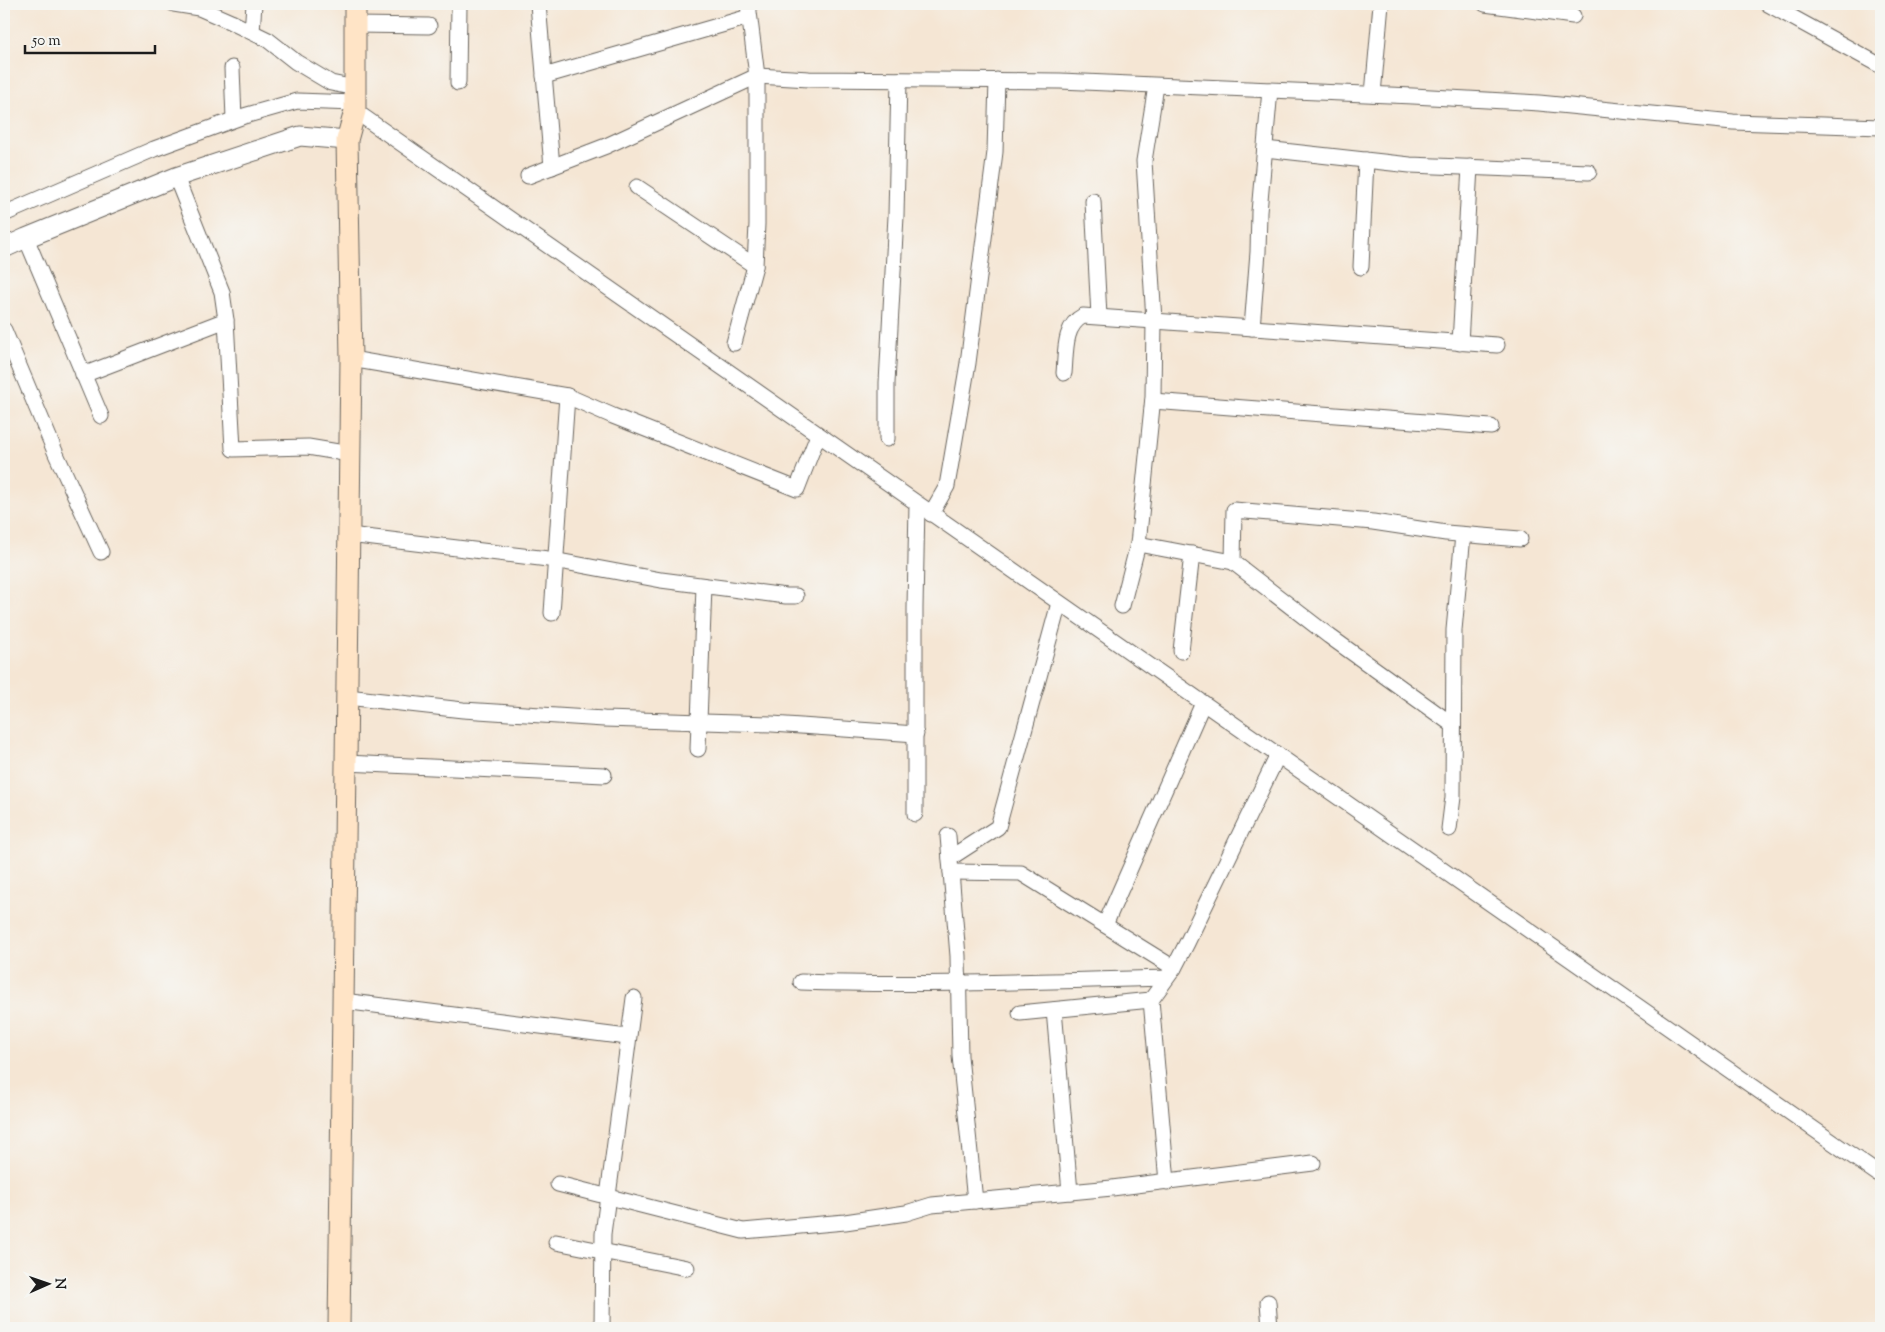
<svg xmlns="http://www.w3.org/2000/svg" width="1885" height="1332" viewBox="0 0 1885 1332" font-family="'Sorts Mill Goudy',serif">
	<rect width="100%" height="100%" fill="#f6f6f2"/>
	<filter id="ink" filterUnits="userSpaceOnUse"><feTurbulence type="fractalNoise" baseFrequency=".02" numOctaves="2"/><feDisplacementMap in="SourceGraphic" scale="10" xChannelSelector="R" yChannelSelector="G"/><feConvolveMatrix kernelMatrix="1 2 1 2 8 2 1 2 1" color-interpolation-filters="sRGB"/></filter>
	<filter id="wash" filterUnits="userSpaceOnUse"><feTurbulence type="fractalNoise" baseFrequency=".0096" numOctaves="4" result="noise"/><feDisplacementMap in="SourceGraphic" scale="20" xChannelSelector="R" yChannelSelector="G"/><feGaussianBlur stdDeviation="1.12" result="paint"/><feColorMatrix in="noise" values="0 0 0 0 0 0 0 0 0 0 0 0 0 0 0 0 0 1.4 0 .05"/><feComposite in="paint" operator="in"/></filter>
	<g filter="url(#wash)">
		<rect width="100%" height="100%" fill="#f5e6d4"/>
	</g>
	<g filter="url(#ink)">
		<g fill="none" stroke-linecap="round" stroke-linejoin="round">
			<g stroke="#68635c" stroke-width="17">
				<g id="minor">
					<path d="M 174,4 L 199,8 L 231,22 L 268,40 L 296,62 L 331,83 L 355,88"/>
					<path d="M 538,4 L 552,167"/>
					<path d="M 1485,4 L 1573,16"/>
					<path d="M 1768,4 L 1881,66"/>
					<path d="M 355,25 L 429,26"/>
					<path d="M 252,32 L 254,4"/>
					<path d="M 232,68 L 234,119"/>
					<path d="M 544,76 L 749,17"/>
					<path d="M 458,83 L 459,4"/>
					<path d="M 1373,94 L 1381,4"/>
					<path d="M 355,111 L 1881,1176"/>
					<path d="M 1265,149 L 1410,165 L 1589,172"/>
					<path d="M 528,176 L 606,146 L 757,76 L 809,79 L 1060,81 L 1413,96 L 1539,103 L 1733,122 L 1881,127"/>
					<path d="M 176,177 L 222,292 L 226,320 L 233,449 L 308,447 L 350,454"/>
					<path d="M 637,187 L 755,266"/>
					<path d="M 1093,201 L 1099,316"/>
					<path d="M 4,214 L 154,149 L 244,116 L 297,101 L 355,103"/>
					<path d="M 26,238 L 101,416"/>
					<path d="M 1361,267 L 1366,160"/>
					<path d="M 1252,328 L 1258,252 L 1259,212 L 1270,90"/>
					<path d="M 4,330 L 56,454 L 101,552"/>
					<path d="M 734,343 L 755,266 L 757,224 L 757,76 L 748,4"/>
					<path d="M 1460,343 L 1470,167"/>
					<path d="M 351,359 L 567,396 L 613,416 L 797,489 L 818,435"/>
					<path d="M 1064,373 C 1066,354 1063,326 1083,316 L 1497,345"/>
					<path d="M 83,375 L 226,320"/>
					<path d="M 1153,401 L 1491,427"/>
					<path d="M 887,439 L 887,383 L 896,216 L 899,80"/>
					<path d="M 931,514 L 947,486 L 968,363 L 995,152 L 997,80"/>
					<path d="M 349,535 L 548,559 L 661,580 L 786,596 L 796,596"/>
					<path d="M 1138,544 L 1233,562 L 1329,636 L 1453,725"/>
					<path d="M 1233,562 L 1234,510 L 1373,522 L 1446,533 L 1520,539"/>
					<path d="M 1122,606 L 1138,544 L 1153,397 L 1154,320 L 1144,161 L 1156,86"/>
					<path d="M 552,613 L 567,396"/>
					<path d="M 1181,651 L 1192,554"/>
					<path d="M 347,697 L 463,710 L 604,719 L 772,724 L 916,734"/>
					<path d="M 698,749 L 704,586"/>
					<path d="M 346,763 L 604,775"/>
					<path d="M 915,814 L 915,608 L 917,504"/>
					<path d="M 1449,829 L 1453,797 L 1454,630 L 1463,535"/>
					<path d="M 948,836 L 958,956 L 960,1056 L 975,1201"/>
					<path d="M 950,858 L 998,827 L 1059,603"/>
					<path d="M 951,872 L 1021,873 L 1174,968"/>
					<path d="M 1105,925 L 1203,703"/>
					<path d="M 801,982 C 923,986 1045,981 1166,978"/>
					<path d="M 343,1001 L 627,1037"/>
					<path d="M 1054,1010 L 1070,1192"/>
					<path d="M 1020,1013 L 1151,1000"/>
					<path d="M 1167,1182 L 1151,1000 L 1174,968 L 1187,943 L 1278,755"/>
					<path d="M 558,1184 L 743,1231 L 845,1222 L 906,1213 L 932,1205 L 1112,1188 L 1313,1163"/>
					<path d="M 556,1242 L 687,1268"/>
					<path d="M 1268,1302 L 1270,1328"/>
					<path d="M 602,1328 L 603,1234 L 634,998"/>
				</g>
			</g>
			<g stroke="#68635c" stroke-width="21">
				<path id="tertiary" d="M 4,248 L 26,238 L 176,177 L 300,136 L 347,140"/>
			</g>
			<g stroke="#68635c" stroke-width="23">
				<path id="secondary" d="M 339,1328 L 351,359 L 347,140 L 355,111 L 355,4"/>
			</g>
			<use href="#minor" stroke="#fff" stroke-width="15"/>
			<use href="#tertiary" stroke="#fff" stroke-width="19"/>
			<use href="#secondary" stroke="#ffe4c6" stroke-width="21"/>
		</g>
	</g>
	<rect width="1885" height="1332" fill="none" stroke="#f6f6f2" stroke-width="20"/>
	<g transform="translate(48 1284) rotate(88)" stroke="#f6f6f2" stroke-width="4" paint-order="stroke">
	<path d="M0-4L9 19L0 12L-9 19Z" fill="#1c1c1c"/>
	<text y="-8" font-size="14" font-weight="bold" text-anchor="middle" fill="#1c1c1c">N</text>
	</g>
	<path d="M25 45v8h130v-8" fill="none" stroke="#1c1c1c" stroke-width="2.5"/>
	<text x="32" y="45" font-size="15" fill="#1c1c1c" stroke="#f6f6f2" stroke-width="4" paint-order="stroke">50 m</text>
</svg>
